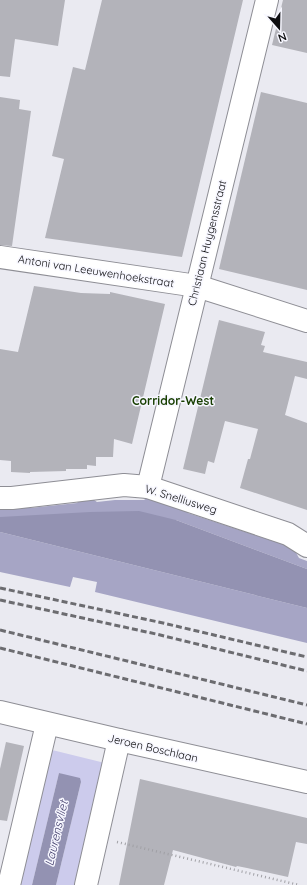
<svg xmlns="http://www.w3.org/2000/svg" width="307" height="885" viewBox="0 0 307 885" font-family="Quicksand,sans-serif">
	<rect width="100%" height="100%" fill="#eaeaf1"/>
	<path fill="#cccbec" d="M 48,749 L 109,764 L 80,885 L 56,885 L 81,782 L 59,773 L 32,885 L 16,885 Z"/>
	<g fill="#a6a5c5">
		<path d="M 149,496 L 182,505 L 188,513 L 273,541 L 280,538 L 290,542 L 299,558 L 307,561 L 307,569 L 176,520 L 0,517 L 0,510 L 3,510 L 11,504 L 24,503 L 30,508 L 77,503 L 82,497 L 90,497 L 97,502 L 115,500 L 144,500 Z"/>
		<path d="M 0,532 L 307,608 L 307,643 L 95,592 L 97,582 L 73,577 L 70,587 L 0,572 Z"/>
	</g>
	<g fill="#9392b2">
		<path d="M 139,511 L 176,520 L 307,569 L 307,608 L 0,532 L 0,517 L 90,512 Z"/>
		<path d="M 59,773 L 80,778 L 81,782 L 56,885 L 32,885 Z"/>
	</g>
	<g fill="#b3b3ba">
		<path d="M 0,0 L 65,0 L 58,46 L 15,39 L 10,77 L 0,76 Z"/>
		<path d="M 102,0 L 243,0 L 182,257 L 45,238 L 64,159 L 52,156 L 73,67 L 85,70 Z"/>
		<path d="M 283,0 L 307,0 L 307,53 L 272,45 Z"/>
		<path d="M 261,92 L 307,103 L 307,290 L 219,269 Z"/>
		<path d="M 0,97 L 20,100 L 19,109 L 31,111 L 12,246 L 0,245 Z"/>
		<path d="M 34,286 L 81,293 L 110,294 L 110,292 L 165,304 L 132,444 L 114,439 L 113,457 L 96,457 L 96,466 L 87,465 L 87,469 L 66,469 L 66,471 L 30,472 L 30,473 L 11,472 L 11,461 L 0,460 L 0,349 L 18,352 Z"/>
		<path d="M 219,320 L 265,332 L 261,345 L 265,346 L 263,352 L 307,362 L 307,379 L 295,376 L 285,415 L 307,423 L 307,510 L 240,488 L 248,459 L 250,459 L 258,429 L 225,421 L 214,463 L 208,461 L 205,474 L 183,469 Z"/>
		<path d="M 6,742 L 24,746 L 7,821 L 0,820 L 0,769 Z"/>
		<path d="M 140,779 L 307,818 L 307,844 L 296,842 L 288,877 L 247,868 L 237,866 L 236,867 L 173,850 L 164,885 L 119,885 Z"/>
	</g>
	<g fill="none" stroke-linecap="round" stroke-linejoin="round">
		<g stroke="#8e8e95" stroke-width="24">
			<g id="street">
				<path d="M 0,257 L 197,286 L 307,321"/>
				<path d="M 148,487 L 267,0"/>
				<path d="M 0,498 L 12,498 L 124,485 L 148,487 L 288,534 L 307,546"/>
				<path d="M 0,712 L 119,740 L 307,782"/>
				<path d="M 9,885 L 47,724"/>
				<path d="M 86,885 L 119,740"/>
			</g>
		</g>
		<path stroke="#a0a0a5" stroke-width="2.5" stroke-dasharray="1 3" stroke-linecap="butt" d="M 117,842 L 299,885"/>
		<use href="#street" stroke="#fff" stroke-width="22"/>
		<g stroke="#6c6c70" stroke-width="3" stroke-dasharray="6 3" stroke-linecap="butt">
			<path d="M 0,588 L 163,623 L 307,657"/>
			<path d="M 0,600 L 156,634 L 307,671"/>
			<path d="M 0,630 L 307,705"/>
			<path d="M 0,648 L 307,724"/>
		</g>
	</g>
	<g text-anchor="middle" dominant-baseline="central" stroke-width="3" stroke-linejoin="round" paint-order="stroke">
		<g font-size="11" fill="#0e0e10" stroke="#f7f7ff">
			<text transform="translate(207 243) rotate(-76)">Christiaan Huygensstraat</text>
			<text transform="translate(96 271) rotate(9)">Antoni van Leeuwenhoekstraat</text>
			<text transform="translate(181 499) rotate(17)">W. Snelliusweg</text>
			<text transform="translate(153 748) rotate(13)">Jeroen Boschlaan</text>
		</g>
		<g font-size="12" font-weight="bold" fill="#173e00" stroke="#f7f7ff">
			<text x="173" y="400">Corridor-West</text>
		</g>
		<g font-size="12" font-style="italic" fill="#413d6b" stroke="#f7f7ff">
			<text transform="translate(56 833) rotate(-77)">Laurensvliet</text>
		</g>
	</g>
	<g transform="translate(279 28) rotate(160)" stroke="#f7f7ff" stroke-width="3" paint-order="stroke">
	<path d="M0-3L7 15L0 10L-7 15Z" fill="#0e0e10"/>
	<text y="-6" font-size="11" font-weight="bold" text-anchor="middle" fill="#0e0e10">N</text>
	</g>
</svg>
